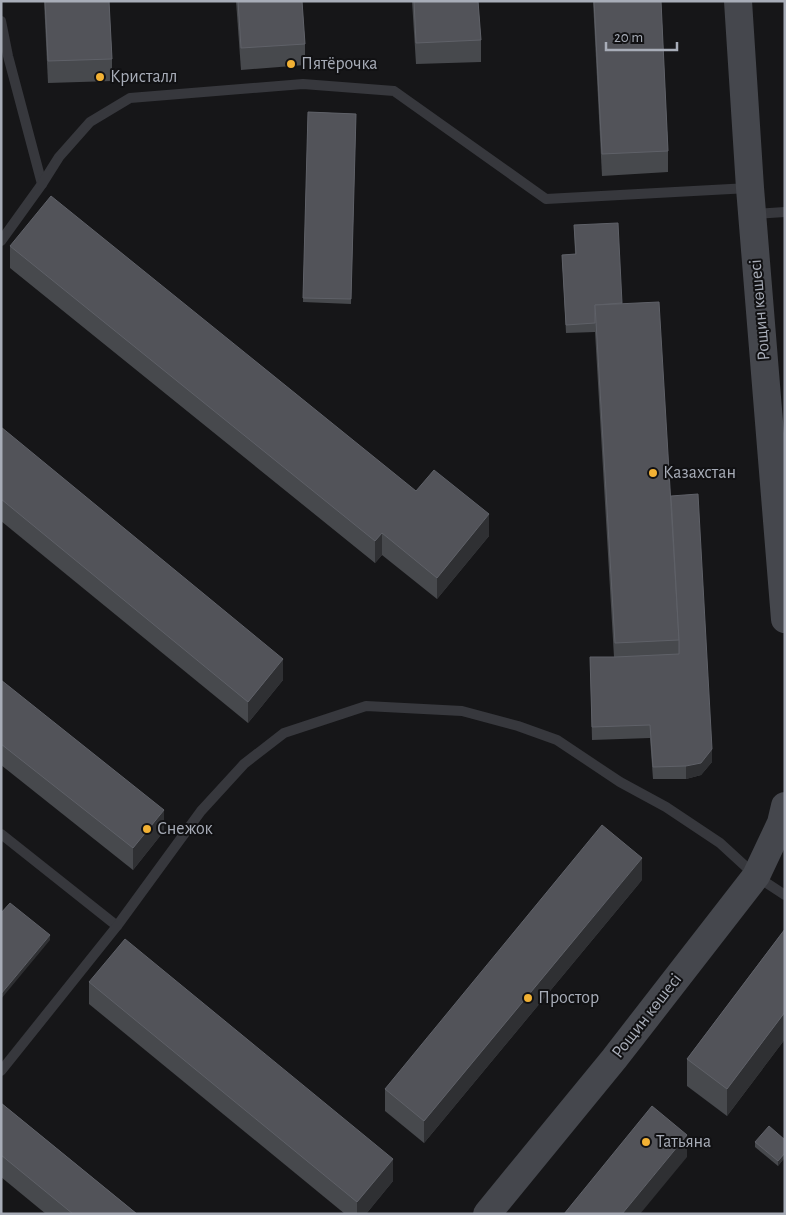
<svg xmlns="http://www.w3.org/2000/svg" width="786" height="1215" viewBox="0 0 786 1215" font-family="'Alegreya Sans',sans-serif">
	<rect width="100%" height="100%" fill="#161618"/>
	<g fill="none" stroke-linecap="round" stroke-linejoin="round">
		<g stroke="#37383d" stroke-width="10">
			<path d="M 1,21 L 8,56 L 42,184"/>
			<path d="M 753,214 L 785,212"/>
			<path d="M 1,241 L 42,184 L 59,157 L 90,122 L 130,98 L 303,84 L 394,91 L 546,199 L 749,188"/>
			<path d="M 1,834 L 117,926"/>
			<path d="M 1,1071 L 117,926 L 201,811 L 244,764 L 284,733 L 366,706 L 462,711 L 518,726 L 557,740 L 620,782 L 666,807 L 720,843 L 756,876 L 785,895"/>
		</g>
		<g stroke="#45474d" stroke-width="28">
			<path d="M 738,1 L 750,188 L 785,619"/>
			<path d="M 487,1214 L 614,1059 L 756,876 L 781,823 L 785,806"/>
		</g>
	</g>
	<g fill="#47494d">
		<path d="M 44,1 L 109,1 L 112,59 L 112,81 L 48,83 Z"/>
		<path d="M 236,1 L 302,1 L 305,44 L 305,65 L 241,70 Z"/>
		<path d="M 412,1 L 478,1 L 481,40 L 481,62 L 416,64 Z"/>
		<path d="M 593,1 L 661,1 L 668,151 L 668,172 L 602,176 Z"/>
		<path d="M 308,112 L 356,114 L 351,304 L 303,302 Z"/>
		<path d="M 574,225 L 622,303 L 671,496 L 712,762 L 701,775 L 686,779 L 653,779 L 650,738 L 592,740 L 590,657 L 614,657 L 595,332 L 566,333 L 562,255 L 575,254 Z"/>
		<path d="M 10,246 L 416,491 L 489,536 L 437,599 L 382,555 L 375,563 L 10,268 Z"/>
		<path d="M 1,427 L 283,680 L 248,723 L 1,521 Z"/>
		<path d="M 1,680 L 164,831 L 133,870 L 1,765 Z"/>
		<path d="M 642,880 L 424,1143 L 385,1111 L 385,1089 Z"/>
		<path d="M 785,929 L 785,1039 L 727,1116 L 687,1086 L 687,1059 Z"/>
		<path d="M 89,982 L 393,1181 L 366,1214 L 345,1214 L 89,1004 Z"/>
		<path d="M 1,1103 L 137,1214 L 46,1214 L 1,1177 Z"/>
		<path d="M 785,1140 L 785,1157 L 778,1166 L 755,1147 L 755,1142 Z"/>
	</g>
	<g fill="#2f3033">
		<path d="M 489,514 L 489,536 L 437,599 L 437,578 Z"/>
		<path d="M 382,533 L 382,555 L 375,563 L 375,541 Z"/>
		<path d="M 283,659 L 283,680 L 248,723 L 248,702 Z"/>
		<path d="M 712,749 L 712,762 L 701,775 L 686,779 L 686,766 Z"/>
		<path d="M 164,810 L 164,831 L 133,870 L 133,848 Z"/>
		<path d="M 642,858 L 642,880 L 424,1143 L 424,1121 Z"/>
		<path d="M 50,935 L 50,940 L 1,999 L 1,994 Z"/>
		<path d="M 785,1012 L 785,1039 L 727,1116 L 727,1089 Z"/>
		<path d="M 687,1135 L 687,1157 L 640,1214 L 622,1214 Z"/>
		<path d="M 785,1153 L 785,1157 L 778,1166 L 778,1161 Z"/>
		<path d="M 393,1159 L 393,1181 L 366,1214 L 357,1214 L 357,1202 Z"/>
	</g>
	<g fill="#525359" stroke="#5f6168">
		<path d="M 45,1 L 109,1 L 112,59 L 48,61 Z"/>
		<path d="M 238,1 L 302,1 L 305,44 L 241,48 Z"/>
		<path d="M 414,1 L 478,1 L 481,40 L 416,43 Z"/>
		<path d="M 594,1 L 661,1 L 668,151 L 602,154 Z"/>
		<path d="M 308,112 L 356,114 L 351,299 L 303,298 Z"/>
		<path d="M 51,196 L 416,491 L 434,470 L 489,514 L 437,578 L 382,533 L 375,541 L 10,246 Z"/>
		<path d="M 618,223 L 622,303 L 595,305 L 595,323 L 566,325 L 562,255 L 576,254 L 574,225 Z"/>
		<path d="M 659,302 L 679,640 L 615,643 L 595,305 Z"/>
		<path d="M 1,427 L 283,659 L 248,702 L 1,499 Z"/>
		<path d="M 698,494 L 712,749 L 701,763 L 686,766 L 653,767 L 650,725 L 592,727 L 590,657 L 615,657 L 679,654 L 679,640 L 671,496 Z"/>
		<path d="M 1,680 L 164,810 L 133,848 L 1,744 Z"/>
		<path d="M 602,825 L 642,858 L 424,1121 L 385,1089 Z"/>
		<path d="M 10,903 L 50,935 L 1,994 L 1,913 Z"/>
		<path d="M 785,929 L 785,1012 L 727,1089 L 687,1059 Z"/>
		<path d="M 125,939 L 393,1159 L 357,1202 L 89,982 Z"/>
		<path d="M 1,1103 L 137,1214 L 73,1214 L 1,1155 Z"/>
		<path d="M 652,1106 L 687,1135 L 622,1214 L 564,1214 Z"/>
		<path d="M 769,1126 L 785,1140 L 785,1153 L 778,1161 L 755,1142 Z"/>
	</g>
	<g fill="#f2b134" stroke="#111113" stroke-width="2">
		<circle cx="291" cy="64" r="5"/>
		<circle cx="100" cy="77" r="5"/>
		<circle cx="653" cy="473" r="5"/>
		<circle cx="147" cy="829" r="5"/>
		<circle cx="528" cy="998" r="5"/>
		<circle cx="646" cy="1142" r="5"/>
	</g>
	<g text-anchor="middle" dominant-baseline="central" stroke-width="4" stroke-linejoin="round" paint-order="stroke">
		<g font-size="18" fill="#a8adb8" stroke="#111113" text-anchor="start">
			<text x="301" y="64">Пятёрочка</text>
			<text x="110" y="77">Кристалл</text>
			<text x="663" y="473">Казахстан</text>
			<text x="157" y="829">Снежок</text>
			<text x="538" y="998">Простор</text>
			<text x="656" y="1142">Татьяна</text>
		</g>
		<g font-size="18" fill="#a8adb8" stroke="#111113">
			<text transform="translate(760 310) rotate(-95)">Рощин көшесі</text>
			<text transform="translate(647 1016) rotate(-52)">Рощин көшесі</text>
		</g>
	</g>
	<rect width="786" height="1215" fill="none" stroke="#a8adb8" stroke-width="5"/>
	<path d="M606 42v8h71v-8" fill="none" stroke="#a8adb8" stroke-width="2.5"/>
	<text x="614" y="42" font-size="15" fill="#a8adb8" stroke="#111113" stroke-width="4" paint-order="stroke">20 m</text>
</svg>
